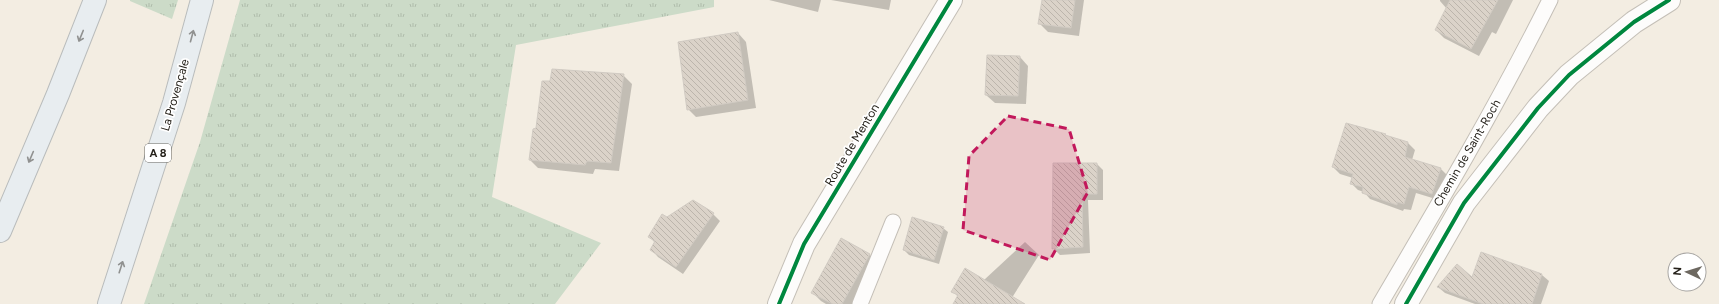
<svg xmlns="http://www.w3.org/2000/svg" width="1719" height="304" viewBox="0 0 1719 304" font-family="Figtree,sans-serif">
	<defs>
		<pattern id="grass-tufts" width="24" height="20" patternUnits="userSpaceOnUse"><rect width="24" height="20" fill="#ccdbc8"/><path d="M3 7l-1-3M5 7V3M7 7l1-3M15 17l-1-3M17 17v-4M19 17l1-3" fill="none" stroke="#afbcab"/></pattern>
		<pattern id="building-back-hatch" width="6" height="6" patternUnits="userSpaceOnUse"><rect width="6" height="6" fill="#dbd3c9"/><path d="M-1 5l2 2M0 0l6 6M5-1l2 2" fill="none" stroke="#bcb5ac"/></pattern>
	</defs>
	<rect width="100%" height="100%" fill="#f3ede2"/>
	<g fill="url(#grass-tufts)">
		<path d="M 130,0 L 178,0 L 172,19 L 130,1 Z"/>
		<path d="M 240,0 L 714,0 L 714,7 L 516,45 L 492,197 L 601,243 L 555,304 L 144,304 L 200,142 Z"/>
	</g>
	<g fill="#0003">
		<path d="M 769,0 L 821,0 L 818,12 Z"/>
		<path d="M 831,0 L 891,0 L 889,10 Z"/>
		<path d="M 1043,0 L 1084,0 L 1079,36 L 1048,32 L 1040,24 Z"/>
		<path d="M 1440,0 L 1513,0 L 1496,34 L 1492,32 L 1479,56 L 1444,38 L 1436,30 L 1447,9 L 1440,1 Z"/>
		<path d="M 738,33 L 746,42 L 756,108 L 696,117 L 688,109 Z"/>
		<path d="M 1020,57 L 1028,66 L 1026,104 L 995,103 L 986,95 Z"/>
		<path d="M 623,75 L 632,84 L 619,171 L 595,169 L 593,174 L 538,168 L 530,160 L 536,129 L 551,82 Z"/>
		<path d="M 1385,134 L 1388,137 L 1408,143 L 1415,150 L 1412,160 L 1440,168 L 1447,175 L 1439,200 L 1416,193 L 1411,210 L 1404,209 L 1403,211 L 1370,199 L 1364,192 L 1358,190 L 1351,183 L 1353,178 L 1340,174 L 1333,167 Z"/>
		<path d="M 1097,164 L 1103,170 L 1103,200 L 1088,200 L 1090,253 L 1060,255 L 1053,248 Z"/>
		<path d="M 713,214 L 720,221 L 683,274 L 658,257 L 651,249 L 655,243 L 649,236 Z"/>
		<path d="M 943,228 L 948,232 L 939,264 L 909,255 L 904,250 Z"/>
		<path d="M 842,239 L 870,255 L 878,264 L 855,304 L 826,304 L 821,301 L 813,293 Z"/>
		<path d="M 1025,242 L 1039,255 L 1008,304 L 954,304 L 958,297 L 953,291 L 984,280 Z"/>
		<path d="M 1542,275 L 1549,281 L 1541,304 L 1475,304 L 1445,293 L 1438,287 L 1473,279 Z"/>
	</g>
	<g fill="url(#building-back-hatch)" stroke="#d1cbc3">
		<path d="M 1042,0 L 1075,0 L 1071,28 L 1038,24 Z"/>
		<path d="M 1450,0 L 1498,0 L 1471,49 L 1435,30 Z"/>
		<path d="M 738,32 L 748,100 L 687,110 L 678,42 Z"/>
		<path d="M 987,55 L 1020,56 L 1018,96 L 985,95 Z"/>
		<path d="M 552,69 L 624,74 L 611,163 L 587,161 L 585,165 L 529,160 L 533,129 L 536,128 L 542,81 L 550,81 Z"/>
		<path d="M 1346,123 L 1386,134 L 1385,135 L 1408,142 L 1405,157 L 1441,168 L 1432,194 L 1409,187 L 1404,204 L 1397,202 L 1397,205 L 1362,193 L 1363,187 L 1350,184 L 1353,174 L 1332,167 Z"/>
		<path d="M 1053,163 L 1097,163 L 1097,194 L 1082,194 L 1083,247 L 1052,249 Z"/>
		<path d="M 693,200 L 714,213 L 676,267 L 650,250 L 655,241 L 648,237 L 662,214 L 667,217 Z"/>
		<path d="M 912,217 L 944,227 L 934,260 L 903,250 Z"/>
		<path d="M 841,238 L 870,254 L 842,304 L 833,304 L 811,293 Z"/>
		<path d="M 1481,252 L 1542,274 L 1532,304 L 1483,304 L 1437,287 L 1457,264 L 1472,277 Z"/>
		<path d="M 965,268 L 1025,304 L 953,304 L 958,295 L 951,292 Z"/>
	</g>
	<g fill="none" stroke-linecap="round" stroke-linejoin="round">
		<g stroke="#c4bfb7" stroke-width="17">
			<g id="lane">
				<path d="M 860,304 L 893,222"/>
				<path d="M 1380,304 C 1439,204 1498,104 1550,0"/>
			</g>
		</g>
		<g stroke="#c4bfb7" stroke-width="24">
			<path id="street" d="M 1406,304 L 1464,203 L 1538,108 L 1569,75 L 1634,22 L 1669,0"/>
		</g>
		<g stroke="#c4bfb7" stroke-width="24">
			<path id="secondary" d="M 779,304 L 804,244 L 951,0"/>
		</g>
		<g stroke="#b9bcbc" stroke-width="24">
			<g id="highway">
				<path d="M 0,231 L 58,94 L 95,0"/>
				<path d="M 109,304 L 174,103 L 202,0"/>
			</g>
		</g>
		<use href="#lane" stroke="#fdfcfb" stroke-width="15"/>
		<use href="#street" stroke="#fdfcfb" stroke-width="22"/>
		<use href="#secondary" stroke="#fdfcfb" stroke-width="22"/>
		<use href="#highway" stroke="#e8edf0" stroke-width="22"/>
		<g stroke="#fff" stroke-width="6">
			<g id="cycleway">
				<path d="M 779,304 L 804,244 L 951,0"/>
				<path d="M 1406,304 L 1464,203 L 1538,108 L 1569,75 L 1634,22 L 1669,0"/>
			</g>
		</g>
		<use href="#cycleway" stroke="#00873e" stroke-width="4"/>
	</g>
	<defs><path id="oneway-shaft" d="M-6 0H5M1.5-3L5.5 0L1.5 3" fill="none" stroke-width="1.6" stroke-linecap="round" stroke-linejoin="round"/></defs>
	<g stroke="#909190">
		<use href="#oneway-shaft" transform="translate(81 36) rotate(112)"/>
		<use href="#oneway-shaft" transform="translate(192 36) rotate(-75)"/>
		<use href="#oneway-shaft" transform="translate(31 157) rotate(113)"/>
		<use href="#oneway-shaft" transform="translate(121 267) rotate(-72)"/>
	</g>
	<path fill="#c2185b" fill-opacity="0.2" stroke="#c2185b" stroke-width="3" stroke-dasharray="8 5" stroke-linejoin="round" d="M 1008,116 L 1069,129 L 1088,192 L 1050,260 L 963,230 L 969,156 Z"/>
	<g text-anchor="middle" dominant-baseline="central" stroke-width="3.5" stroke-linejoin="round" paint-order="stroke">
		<rect fill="#fff" stroke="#66645f" stroke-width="1" x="145" y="144" width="26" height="18" rx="3"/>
		<g font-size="11" font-weight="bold" fill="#25211a">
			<text x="158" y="153">A 8</text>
		</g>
		<g font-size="12" fill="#25211a" stroke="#fff">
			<text transform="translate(175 95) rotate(-74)">La Provençale</text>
			<text transform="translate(852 145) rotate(-59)">Route de Menton</text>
			<text transform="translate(1467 153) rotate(-60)">Chemin de Saint-Roch</text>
		</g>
	</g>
	<g transform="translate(1687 272) rotate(274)"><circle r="19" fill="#ffffff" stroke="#a8a6a3"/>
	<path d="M0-3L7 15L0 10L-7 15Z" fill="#6d6860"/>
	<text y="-6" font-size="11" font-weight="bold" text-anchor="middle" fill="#25211a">N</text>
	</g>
</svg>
